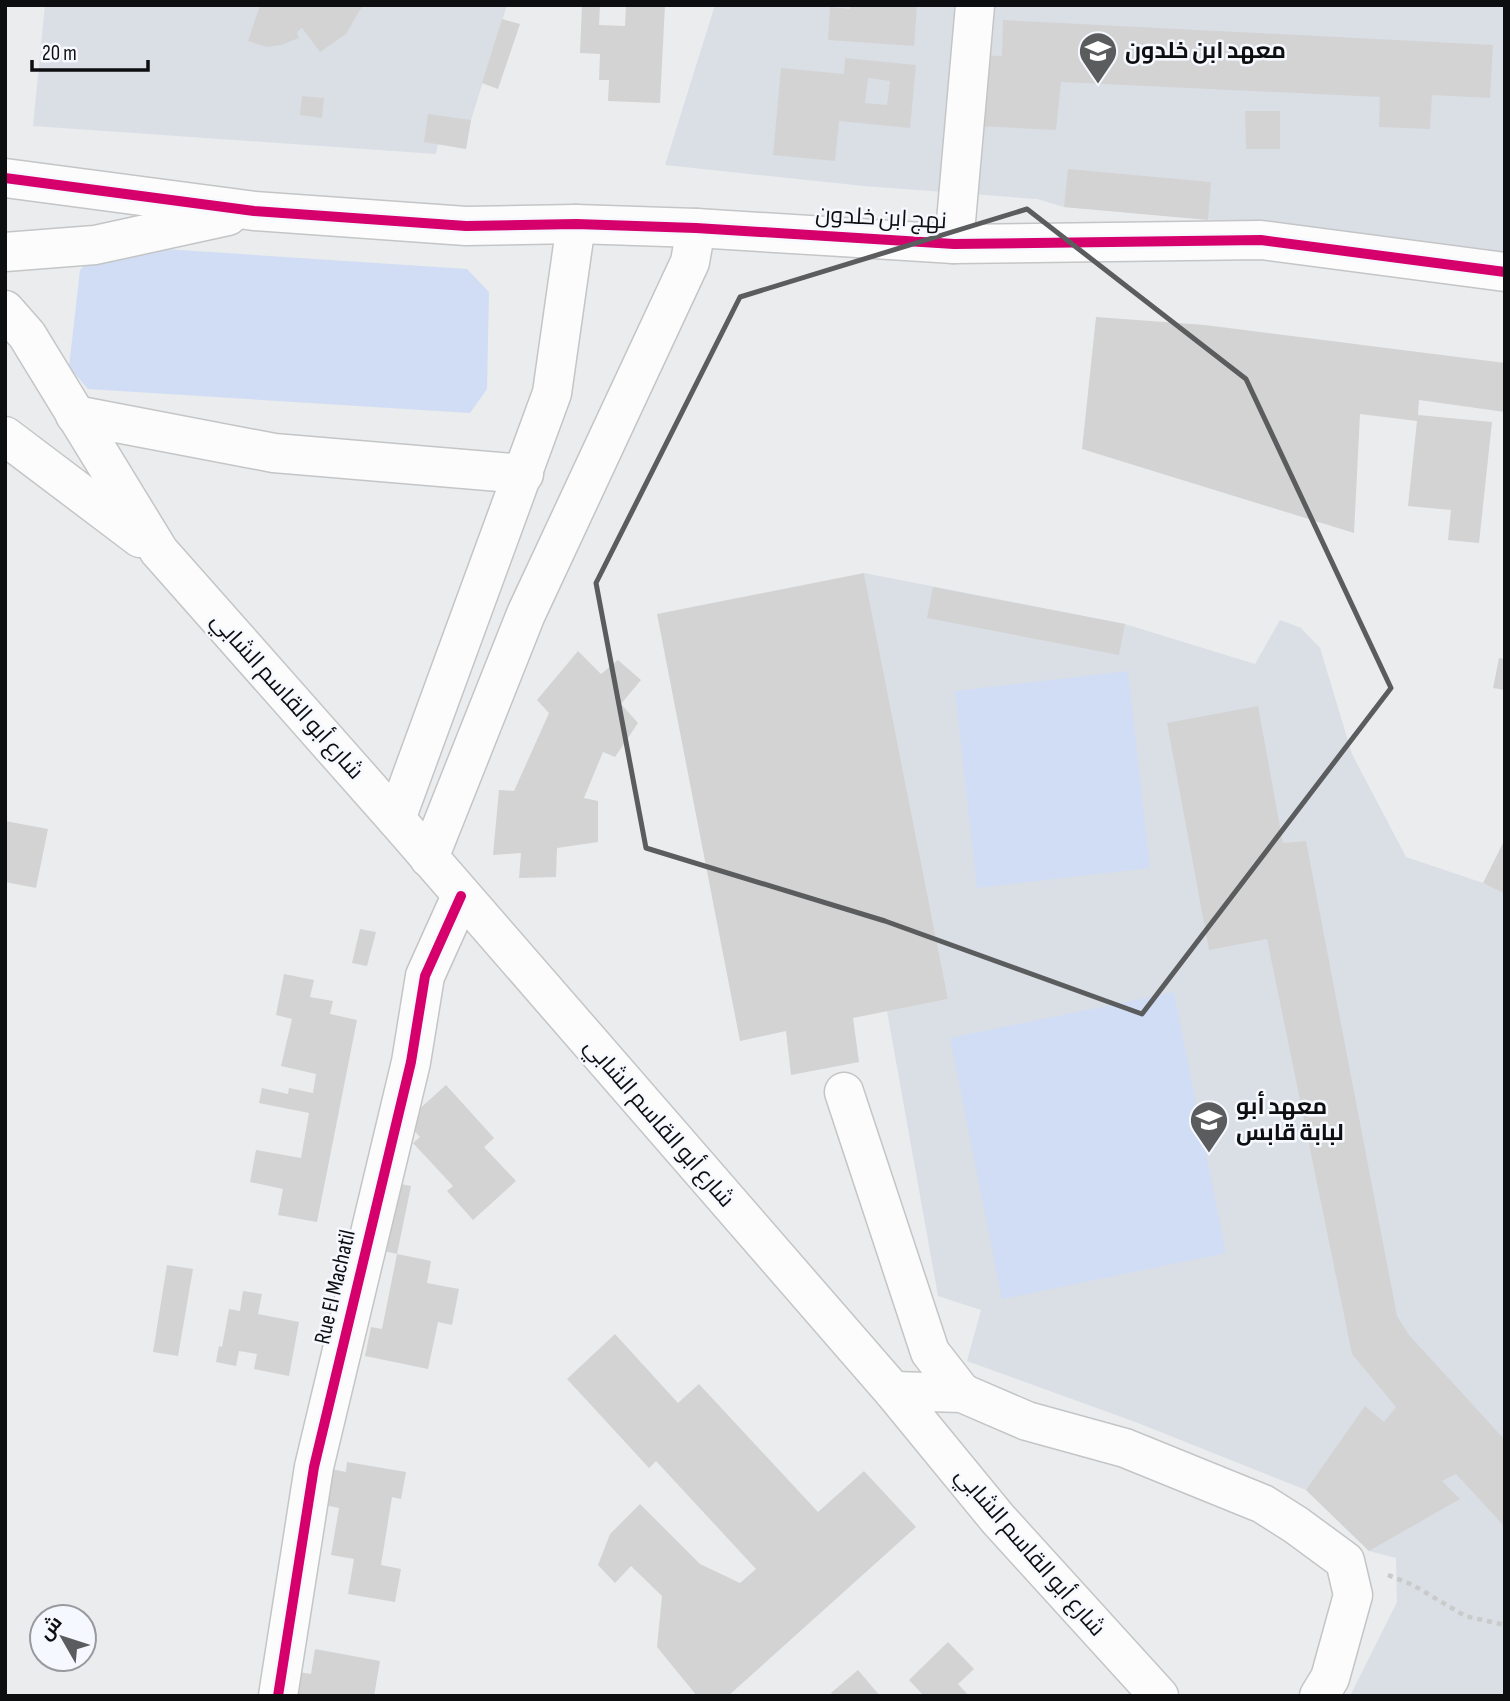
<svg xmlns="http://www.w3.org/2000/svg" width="1510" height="1701" viewBox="0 0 1510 1701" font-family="'Sofia Sans Condensed',Cairo,sans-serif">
	<rect width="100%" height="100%" fill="#eaecee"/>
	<g fill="#dadfe6">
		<path d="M 45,5 L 507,5 L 471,120 L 466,149 L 438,144 L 436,154 L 33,126 Z"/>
		<path d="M 715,5 L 1505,5 L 1505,253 L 1343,231 L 1064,207 L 1037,199 L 864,186 L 665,165 Z"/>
		<path d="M 864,573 L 1125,624 L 1255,664 L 1280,620 L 1301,628 L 1320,648 L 1352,754 L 1406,857 L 1483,883 L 1505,894 L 1505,1696 L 1350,1696 L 1397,1602 L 1396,1558 L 1369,1551 L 1306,1490 L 1138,1423 L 967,1361 L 981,1310 L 938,1296 L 887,1011 L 948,999 Z"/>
	</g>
	<g fill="#d1ddf4">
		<path d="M 104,245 L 467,269 L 489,292 L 487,389 L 470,413 L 88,389 L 69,367 L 80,270 Z"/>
		<path d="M 1128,671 L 1150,868 L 977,888 L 955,691 Z"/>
		<path d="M 1174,992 L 1226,1253 L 1002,1299 L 950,1038 Z"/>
	</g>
	<g fill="#d3d3d3" fill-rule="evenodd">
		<path d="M 260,5 L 363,5 L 346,34 L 320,52 L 302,28 L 297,32 L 299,38 L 281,45 L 266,47 L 248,41 Z"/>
		<path d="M 582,5 L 600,5 L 599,25 L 625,26 L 626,5 L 665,5 L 660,103 L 608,101 L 609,80 L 599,80 L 600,54 L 580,53 Z"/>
		<path d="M 851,5 L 917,5 L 914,46 L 828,40 L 830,7 L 850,9 Z"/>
		<path d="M 502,19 L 520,24 L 498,89 L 482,83 Z"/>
		<path d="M 1003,20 L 1493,45 L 1490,98 L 1432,95 L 1430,129 L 1379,127 L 1380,97 L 1061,82 L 1056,130 L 975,126 L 979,55 L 1002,56 Z"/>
		<path d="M 845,58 L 916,65 L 910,128 L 839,121 L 835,161 L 773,155 L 781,68 L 844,74 ZM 868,78 L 890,81 L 887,105 L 865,103 Z"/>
		<path d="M 302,96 L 324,98 L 322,118 L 300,115 Z"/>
		<path d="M 1245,111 L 1280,111 L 1280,149 L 1246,149 Z"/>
		<path d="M 428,114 L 471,120 L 466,149 L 424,142 Z"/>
		<path d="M 1068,169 L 1211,182 L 1208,220 L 1064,207 Z"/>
		<path d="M 1096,317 L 1205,325 L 1505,363 L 1505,412 L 1419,400 L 1418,415 L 1492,422 L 1479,543 L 1448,540 L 1451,510 L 1408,506 L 1417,421 L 1360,414 L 1354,533 L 1082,449 Z"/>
		<path d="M 864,573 L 948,999 L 853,1018 L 859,1062 L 791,1075 L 786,1031 L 740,1041 L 657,614 Z"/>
		<path d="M 933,587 L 1125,624 L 1119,655 L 927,618 Z"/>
		<path d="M 578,651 L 601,674 L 618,660 L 641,680 L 621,704 L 638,723 L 615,757 L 603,752 L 584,798 L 598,801 L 598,842 L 557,848 L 556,877 L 519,878 L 521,853 L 493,855 L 499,790 L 514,791 L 549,713 L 537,700 Z"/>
		<path d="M 1499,658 L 1505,659 L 1505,690 L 1493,688 Z"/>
		<path d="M 1258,706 L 1283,843 L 1306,841 L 1397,1316 L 1409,1335 L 1505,1440 L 1505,1527 L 1456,1474 L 1442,1481 L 1460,1499 L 1369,1551 L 1306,1490 L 1365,1406 L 1384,1422 L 1396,1407 L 1352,1354 L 1267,939 L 1209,950 L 1167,723 Z"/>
		<path d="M 5,821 L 48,829 L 36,888 L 5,882 Z"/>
		<path d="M 1505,839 L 1505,894 L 1483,883 Z"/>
		<path d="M 360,929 L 376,932 L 367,966 L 352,963 Z"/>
		<path d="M 284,974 L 314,980 L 310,997 L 333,1001 L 330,1014 L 357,1020 L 317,1222 L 278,1215 L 283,1189 L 250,1182 L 256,1150 L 301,1158 L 309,1113 L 259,1103 L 262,1088 L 288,1094 L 289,1088 L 313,1093 L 316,1074 L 281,1066 L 292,1019 L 276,1015 Z"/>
		<path d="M 446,1085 L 494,1138 L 484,1147 L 516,1181 L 473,1220 L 447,1191 L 453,1186 L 413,1143 L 420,1137 L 406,1121 Z"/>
		<path d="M 376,1179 L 411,1186 L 397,1254 L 362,1246 Z"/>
		<path d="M 397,1254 L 431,1261 L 427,1283 L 459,1289 L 452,1325 L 438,1322 L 428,1369 L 365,1356 L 371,1327 L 382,1329 Z"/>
		<path d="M 167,1265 L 193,1269 L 178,1356 L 153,1352 Z"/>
		<path d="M 243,1291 L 262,1294 L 258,1314 L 299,1322 L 289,1376 L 254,1369 L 257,1354 L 239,1351 L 236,1366 L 216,1362 L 219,1346 L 222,1347 L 229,1309 L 240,1311 Z"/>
		<path d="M 615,1334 L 678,1403 L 699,1384 L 818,1512 L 864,1471 L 916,1527 L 728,1696 L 697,1696 L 657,1647 L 662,1596 L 631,1566 L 615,1583 L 598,1565 L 610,1534 L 640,1504 L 700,1564 L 740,1583 L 756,1569 L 656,1461 L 649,1468 L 567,1379 Z"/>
		<path d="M 347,1462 L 406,1472 L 401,1499 L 392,1497 L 381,1565 L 401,1569 L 395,1602 L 348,1594 L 354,1559 L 331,1555 L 339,1508 L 325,1505 L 331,1469 L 346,1472 Z"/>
		<path d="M 948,1642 L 974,1669 L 958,1684 L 969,1696 L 924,1696 L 909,1680 Z"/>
		<path d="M 315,1649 L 380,1661 L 374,1696 L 295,1696 L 299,1672 L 311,1674 Z"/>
		<path d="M 858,1670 L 880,1696 L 833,1696 L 831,1693 Z"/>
	</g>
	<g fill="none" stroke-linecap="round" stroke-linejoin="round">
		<g stroke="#c4c5c6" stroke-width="41">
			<g id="minor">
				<path d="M 5,178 L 254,211 L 466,226 L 576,224 L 696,228 L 954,244 L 1261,240 L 1505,272"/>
				<path d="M 954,244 L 975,5"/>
				<path d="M 5,252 L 95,245 L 228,216"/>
				<path d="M 75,415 L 274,453 L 524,474"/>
				<path d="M 396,819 L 552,393 L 576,224"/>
				<path d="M 429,858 L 526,614 L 690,262 L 696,228"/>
				<path d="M 844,1092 L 930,1352 L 962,1393"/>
				<path d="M 893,1391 L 962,1393 L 1027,1421 L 1125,1448 L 1263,1504 L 1296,1525 L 1345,1561 L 1353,1595 L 1330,1678 L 1319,1696"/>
				<path d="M 278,1696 L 314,1467 L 411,1062 L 425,976 L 461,896"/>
			</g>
		</g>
		<g stroke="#c4c5c6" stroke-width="41">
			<g id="major">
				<path d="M 5,310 L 27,335 L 159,551 L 396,819 L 893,1391 L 998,1519 L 1159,1696"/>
				<path d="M 5,436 L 140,538"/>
			</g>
		</g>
		<path stroke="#c9caca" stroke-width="4.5" stroke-dasharray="5 5" stroke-linecap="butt" d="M 1388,1575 L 1413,1585 L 1465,1616 L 1505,1625"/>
		<use href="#minor" stroke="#fcfcfc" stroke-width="38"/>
		<use href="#major" stroke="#fcfcfc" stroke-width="38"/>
		<g stroke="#f5f8fe" stroke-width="15">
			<g id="cycleway">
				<path d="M 5,178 L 254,211 L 466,226 L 576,224 L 696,228 L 954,244 L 1261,240 L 1505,272"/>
				<path d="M 278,1696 L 314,1467 L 411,1062 L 425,976 L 461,896"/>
			</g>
		</g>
		<use href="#cycleway" stroke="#d6006c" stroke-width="10"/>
	</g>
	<path fill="none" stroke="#5a5c5e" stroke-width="5" stroke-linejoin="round" d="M 1027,209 L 1246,379 L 1391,688 L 1142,1014 L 885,921 L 646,848 L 596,583 L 740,297 Z"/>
	<defs>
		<g id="school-pin" transform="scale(2.0125)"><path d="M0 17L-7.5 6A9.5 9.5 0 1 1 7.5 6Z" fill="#5a5c5e" stroke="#f5f8fe"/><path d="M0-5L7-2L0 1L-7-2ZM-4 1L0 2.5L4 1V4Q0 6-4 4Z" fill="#fff"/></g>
	</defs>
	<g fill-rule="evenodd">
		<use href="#school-pin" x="1098" y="51"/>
		<use href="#school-pin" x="1209" y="1120"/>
	</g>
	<g text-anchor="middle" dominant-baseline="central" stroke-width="5" stroke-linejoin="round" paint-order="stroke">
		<g font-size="23" font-weight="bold" fill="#0d0e10" stroke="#f5f8fe" text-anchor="start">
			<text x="1125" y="51">معهد ابن خلدون</text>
			<text x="1236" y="1107">معهد أبو<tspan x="1236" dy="26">لبابة قابس</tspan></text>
		</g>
		<g font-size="23" fill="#0d0e10" stroke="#f5f8fe">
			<text transform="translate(881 218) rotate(3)">نهج ابن خلدون</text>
			<text transform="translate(287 696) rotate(48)">شارع أبو القاسم الشابي</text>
			<text transform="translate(659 1123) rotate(49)">شارع أبو القاسم الشابي</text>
			<text transform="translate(335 1287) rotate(-77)">Rue El Machatil</text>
			<text transform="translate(1030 1552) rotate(49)">شارع أبو القاسم الشابي</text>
		</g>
	</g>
	<rect width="1510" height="1701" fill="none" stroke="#0d0e10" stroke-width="14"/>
	<g transform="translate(63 1638) rotate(309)"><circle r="33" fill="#f5f8fe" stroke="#989a9f" stroke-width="2"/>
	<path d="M0-5L12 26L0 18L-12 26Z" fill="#5a5c5e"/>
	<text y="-10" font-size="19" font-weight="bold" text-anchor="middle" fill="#0d0e10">ش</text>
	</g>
	<path d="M32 60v10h116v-10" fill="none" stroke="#0d0e10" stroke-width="3.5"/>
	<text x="42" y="60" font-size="21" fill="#0d0e10" stroke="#f5f8fe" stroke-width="5" paint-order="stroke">20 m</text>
</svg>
